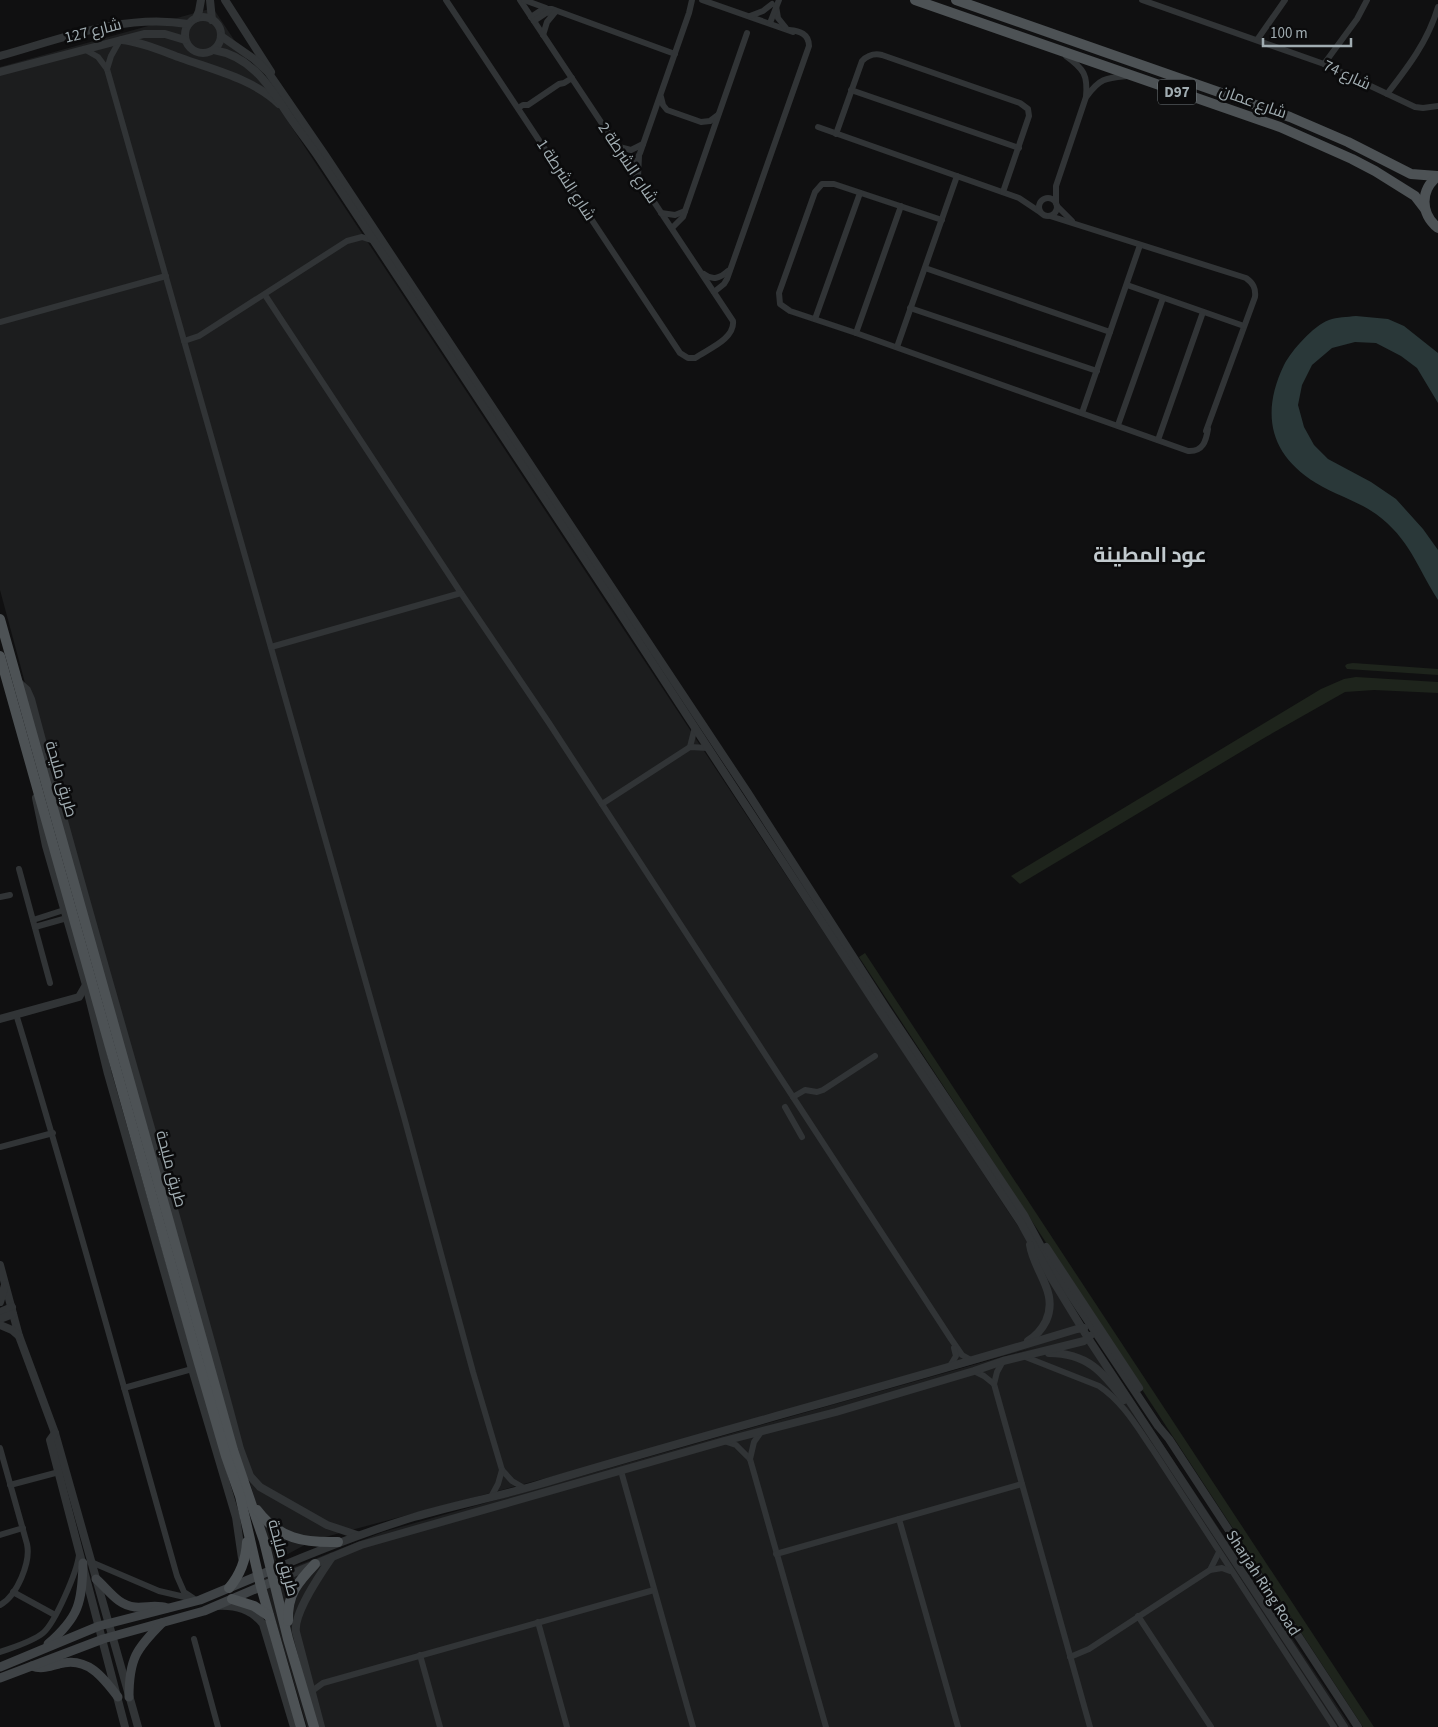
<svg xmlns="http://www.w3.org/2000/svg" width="1438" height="1727" viewBox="0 0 1438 1727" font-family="'Source Sans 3',Cairo,sans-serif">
	<rect width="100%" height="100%" fill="#101011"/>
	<path fill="#1c1d1e" d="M 213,8 L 1088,1332 L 1351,1727 L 307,1727 L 263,1579 L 383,1532 L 1037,1347 L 314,1540 L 273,1562 L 118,1029 L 0,590 L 0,67 Z"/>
	<g fill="#1e241c">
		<path d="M 1353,663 L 1438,669 L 1438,675 L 1347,669 L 1345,666 L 1347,664 Z"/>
		<path d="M 1356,677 L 1438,682 L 1438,693 L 1374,690 L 1345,692 L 1264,738 L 1020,884 L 1011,876 L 1321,689 L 1344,679 Z"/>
		<path d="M 865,953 L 1374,1727 L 1363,1727 L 859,957 Z"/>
	</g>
	<path fill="#2a3839" d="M 1356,316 L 1388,319 L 1404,326 L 1438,353 L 1438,403 L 1417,368 L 1401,356 L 1376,343 L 1355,342 L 1332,348 L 1312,365 L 1302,385 L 1298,405 L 1304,427 L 1314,445 L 1328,459 L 1371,482 L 1396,499 L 1423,529 L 1438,550 L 1438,600 C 1417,567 1410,539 1376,514 C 1358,501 1335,495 1316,483 C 1269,454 1261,413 1284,365 C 1292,350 1313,326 1329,320 C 1337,317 1347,317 1356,316 Z"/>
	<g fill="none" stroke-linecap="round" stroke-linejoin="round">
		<g stroke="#313436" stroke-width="6">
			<path d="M 446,0 L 680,353 L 688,358 L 695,358 C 708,349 735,339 733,321 L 520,0"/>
			<path d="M 524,0 L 546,8"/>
			<path d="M 702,0 L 793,32"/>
			<path d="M 1142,0 L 1324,64 L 1415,107 L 1423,108 L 1438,106"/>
			<path d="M 776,6 L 778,18 L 786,28"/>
			<path d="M 750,16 L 763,11 L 772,4"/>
			<path d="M 531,17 L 543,9 L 552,9 L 675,54"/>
			<path d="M 534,21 L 546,13 L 555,12"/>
			<path d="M 770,23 L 779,0"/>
			<path d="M 543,35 L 547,22 L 556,11"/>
			<path d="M 1257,40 L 1285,0"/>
			<path d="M 84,49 L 98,57 L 107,69 L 404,1117 L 473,1372 L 502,1470 L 512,1481 L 524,1488"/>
			<path d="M 1324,64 L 1357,19 L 1367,0"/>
			<path d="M 107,69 L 111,56 L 120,40"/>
			<path d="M 851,90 L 1019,148"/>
			<path d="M 1387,94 C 1408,67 1428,41 1438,7"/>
			<path d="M 1087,96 C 1100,78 1106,78 1127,76"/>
			<path d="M 661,97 L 663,105 L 667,110 L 701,122 L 710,121 L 718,115"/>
			<path d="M 518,108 L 523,105 L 528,105 L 559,84 L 564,83 L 572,78"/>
			<path d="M 818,127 L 1019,198 L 1040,212"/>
			<path d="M 836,134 L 862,61 C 868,55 874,53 882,55 L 1020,103 L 1028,109 L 1029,116 L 1003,192"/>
			<path d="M 619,147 L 631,150 L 643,144"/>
			<path d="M 629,164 L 637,159 L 640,153 L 689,13 L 692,0"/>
			<path d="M 638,177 L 639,156"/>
			<circle cx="1048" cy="207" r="9"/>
			<path d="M 1056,203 L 1056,186 L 1086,97 C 1088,75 1084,69 1066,56"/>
			<path d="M 1057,206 L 1072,221"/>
			<path d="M 661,213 L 675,215 L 685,211"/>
			<path d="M 1050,216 L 1246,278 C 1253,283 1256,288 1255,297 L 1206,431"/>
			<path d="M 942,220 L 834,184 L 822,184 L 815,192 L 779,293 L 780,304 L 790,311 L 856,333 L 1188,451 C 1203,452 1206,441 1208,429"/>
			<path d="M 672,228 L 683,217 L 747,33"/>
			<path d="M 925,268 L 1110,332"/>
			<path d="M 704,274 C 713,281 720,278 728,271"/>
			<path d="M 1127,285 L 1244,326"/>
			<path d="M 714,292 L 724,284 L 727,279 L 809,46 C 809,34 800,31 789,30"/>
			<path d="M 265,295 L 461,593 L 549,723 L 951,1339 L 962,1355 L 971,1360"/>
			<path d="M 910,308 L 1097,371"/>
			<path d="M 815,319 L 860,193"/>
			<path d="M 0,322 L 166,276"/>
			<path d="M 856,333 L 901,206"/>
			<path d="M 184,341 L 199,336 L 347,241 L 362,237 L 374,241"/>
			<path d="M 897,347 L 957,176"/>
			<path d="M 1082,413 L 1140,245"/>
			<path d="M 1118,425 L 1163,298"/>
			<path d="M 1158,440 L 1203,312"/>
			<path d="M 271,647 L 461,593"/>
			<path d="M 690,747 L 695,727"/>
			<path d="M 602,804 L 690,747 L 708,748"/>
			<path d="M 19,869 L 50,983"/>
			<path d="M 0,897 L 10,895"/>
			<path d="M 33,920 L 64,910"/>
			<path d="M 35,927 L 67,918"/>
			<path d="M 16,1014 C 73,1200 124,1389 177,1576 L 184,1592 L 193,1598"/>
			<path d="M 793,1097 L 805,1090 L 817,1092 L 823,1090 L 875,1056"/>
			<path d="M 785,1107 L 802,1137"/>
			<path d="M 0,1147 L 53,1133"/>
			<path d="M 1023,1356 L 1099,1386 C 1123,1402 1137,1427 1153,1450 L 1334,1727"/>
			<path d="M 1003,1361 L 997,1372 L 994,1384 L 1090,1727"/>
			<path d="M 950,1366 L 956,1356 L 954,1348"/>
			<path d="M 974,1371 L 984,1376 L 994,1384"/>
			<path d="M 124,1388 L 192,1369"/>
			<path d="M 724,1441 L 736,1445 L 750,1459 L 826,1727"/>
			<path d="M 0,1448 L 27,1544 C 31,1562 17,1596 0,1605"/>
			<path d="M 750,1459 L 754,1442 L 761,1432"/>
			<path d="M 621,1471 L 693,1727"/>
			<path d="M 10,1485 L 59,1472"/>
			<path d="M 491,1497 L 498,1484 L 502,1470"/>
			<path d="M 899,1519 L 958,1727"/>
			<path d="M 0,1535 L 23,1528"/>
			<path d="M 776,1554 L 1022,1484"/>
			<path d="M 91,1562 L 159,1591 L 189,1598"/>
			<path d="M 1210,1570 L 1219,1552"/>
			<path d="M 13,1592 L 55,1615"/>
			<path d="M 1138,1616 L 1211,1727"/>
			<path d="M 538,1622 L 567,1727"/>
			<path d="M 194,1639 L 218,1727"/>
			<path d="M 0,1652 C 14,1647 32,1642 43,1633 C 55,1623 77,1572 79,1555"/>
			<path d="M 420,1655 L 440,1727"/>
			<path d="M 1070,1657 L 1089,1649 L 1210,1570 L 1222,1568 L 1230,1571"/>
			<path d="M 312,1691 L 323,1683 L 654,1590"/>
		</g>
		<g stroke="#313436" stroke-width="8">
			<path d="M 210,0 L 212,20"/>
			<path d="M 225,0 L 271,72"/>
			<circle cx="203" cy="35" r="18"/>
			<path d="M 196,18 L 199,11 L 201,0"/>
			<path d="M 221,36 L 254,59 L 268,72 L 325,155 L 748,793 L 886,1008 L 1024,1215 L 1052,1267 L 1158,1426 L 1169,1439 L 1358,1727"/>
			<path d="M 122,40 C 142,42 162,51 181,58 C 214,70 253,79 279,104"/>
			<path d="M 214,50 C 249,56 267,82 285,110 C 296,127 308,142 319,158 L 620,613 L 880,1011 L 1021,1223 L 1052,1279 L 1088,1338 L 1344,1727"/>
			<path d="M 0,56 C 61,39 124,13 188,24"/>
			<path d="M 0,72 L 144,34 L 165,34 L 185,40"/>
			<path d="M 17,681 L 27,690 L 31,699 C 97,950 174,1198 240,1449 L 250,1476 L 260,1487 L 327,1525 L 357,1535"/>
			<path d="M 36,798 L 46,846 L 86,985 L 108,1074 L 192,1369 L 236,1517 L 242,1558"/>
			<path d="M 0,1019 L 79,997 L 86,985"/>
			<path d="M 1046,1247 L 1139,1388"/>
			<path d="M 0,1265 L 19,1336 L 55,1433 L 138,1727"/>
			<path d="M 0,1302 L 5,1285"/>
			<path d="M 0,1312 L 12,1307"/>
			<path d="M 0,1319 L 13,1314"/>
			<path d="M 0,1325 L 12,1330 L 19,1336"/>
			<path d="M 1028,1341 C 1036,1336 1042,1329 1046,1321 C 1059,1292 1034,1272 1030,1245"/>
			<path d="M 1049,1353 C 1087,1353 1103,1372 1124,1400"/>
			<path d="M 55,1433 L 50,1440 L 125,1727"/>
			<path d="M 272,1570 C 319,1550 365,1532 414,1517 C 455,1505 496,1497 537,1485 C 716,1431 898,1384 1077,1329 L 1084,1328"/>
			<path d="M 274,1581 L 361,1545 L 724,1441 L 836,1412 L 974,1371 L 1003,1361 L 1084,1341 L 1090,1336"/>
			<path d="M 217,1606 C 236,1605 251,1609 263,1624 L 294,1727"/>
			<path d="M 321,1727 L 296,1632 C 293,1613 321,1573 332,1557"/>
		</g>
		<g stroke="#3f4346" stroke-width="9">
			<path d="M 96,1579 C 109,1590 117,1605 135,1607 C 146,1608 156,1604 167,1608"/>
			<path d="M 48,1644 C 79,1617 82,1603 83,1563"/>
			<path d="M 32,1666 C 42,1670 50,1666 59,1664 C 87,1656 103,1677 118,1697"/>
			<path d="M 0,1667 L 99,1626 L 200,1600 L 272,1570"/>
			<path d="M 0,1678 L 103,1639 L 204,1611 L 274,1581"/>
			<path d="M 129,1697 C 129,1659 136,1649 162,1623"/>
		</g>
		<g stroke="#4d5255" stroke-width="10">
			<path d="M 915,0 L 1280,127 L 1352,159 L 1375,171 L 1415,196 L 1425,209"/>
			<path d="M 956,0 L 1290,117 L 1348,142 L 1411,174 L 1437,176"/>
			<path d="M 1438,176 C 1420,190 1420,213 1438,228"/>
			<path d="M 0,619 L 233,1450 L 264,1541 L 288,1639 L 314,1727"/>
			<path d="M 0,656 L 198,1360 L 226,1456 L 240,1496 L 261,1587 L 301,1727"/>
			<path d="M 257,1510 C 279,1539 304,1543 338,1542"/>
			<path d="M 229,1588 C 240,1575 246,1560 247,1542"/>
			<path d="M 232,1599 L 254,1606 L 269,1616"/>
			<path d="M 288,1621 C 287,1594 298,1582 315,1564"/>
		</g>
	</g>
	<g text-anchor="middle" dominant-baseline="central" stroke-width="5" stroke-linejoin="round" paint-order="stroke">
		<rect fill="#0b0b0c" stroke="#747c80" stroke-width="1" x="1158" y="79.5" width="38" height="25" rx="4"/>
		<g font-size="15" font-weight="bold" fill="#a1adb2">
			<text x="1177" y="92">D97</text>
		</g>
		<g font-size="16" fill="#a1adb2" stroke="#0b0b0c">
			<text transform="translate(93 31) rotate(-14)">شارع 127</text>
			<text transform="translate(1347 75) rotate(25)">شارع 74</text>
			<text transform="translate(1253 102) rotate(20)">شارع عمان</text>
			<text transform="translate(628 163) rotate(56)">شارع الشرطة 2</text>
			<text transform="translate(566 180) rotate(57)">شارع الشرطة 1</text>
			<text transform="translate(61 779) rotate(74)">طريق مليحة</text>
			<text transform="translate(171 1169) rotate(75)">طريق مليحة</text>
			<text transform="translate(283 1558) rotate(75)">طريق مليحة</text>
			<text transform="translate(1263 1583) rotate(57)">Sharjah Ring Road</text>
		</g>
		<g font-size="21" font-weight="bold" fill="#c2cace" stroke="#0b0b0c">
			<text x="1150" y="555">عود المطينة</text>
		</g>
	</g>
	<path d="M1263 38v8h88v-8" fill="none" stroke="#a1adb2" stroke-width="2.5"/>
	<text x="1270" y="38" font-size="15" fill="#a1adb2" stroke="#0b0b0c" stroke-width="4" paint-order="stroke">100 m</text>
</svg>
